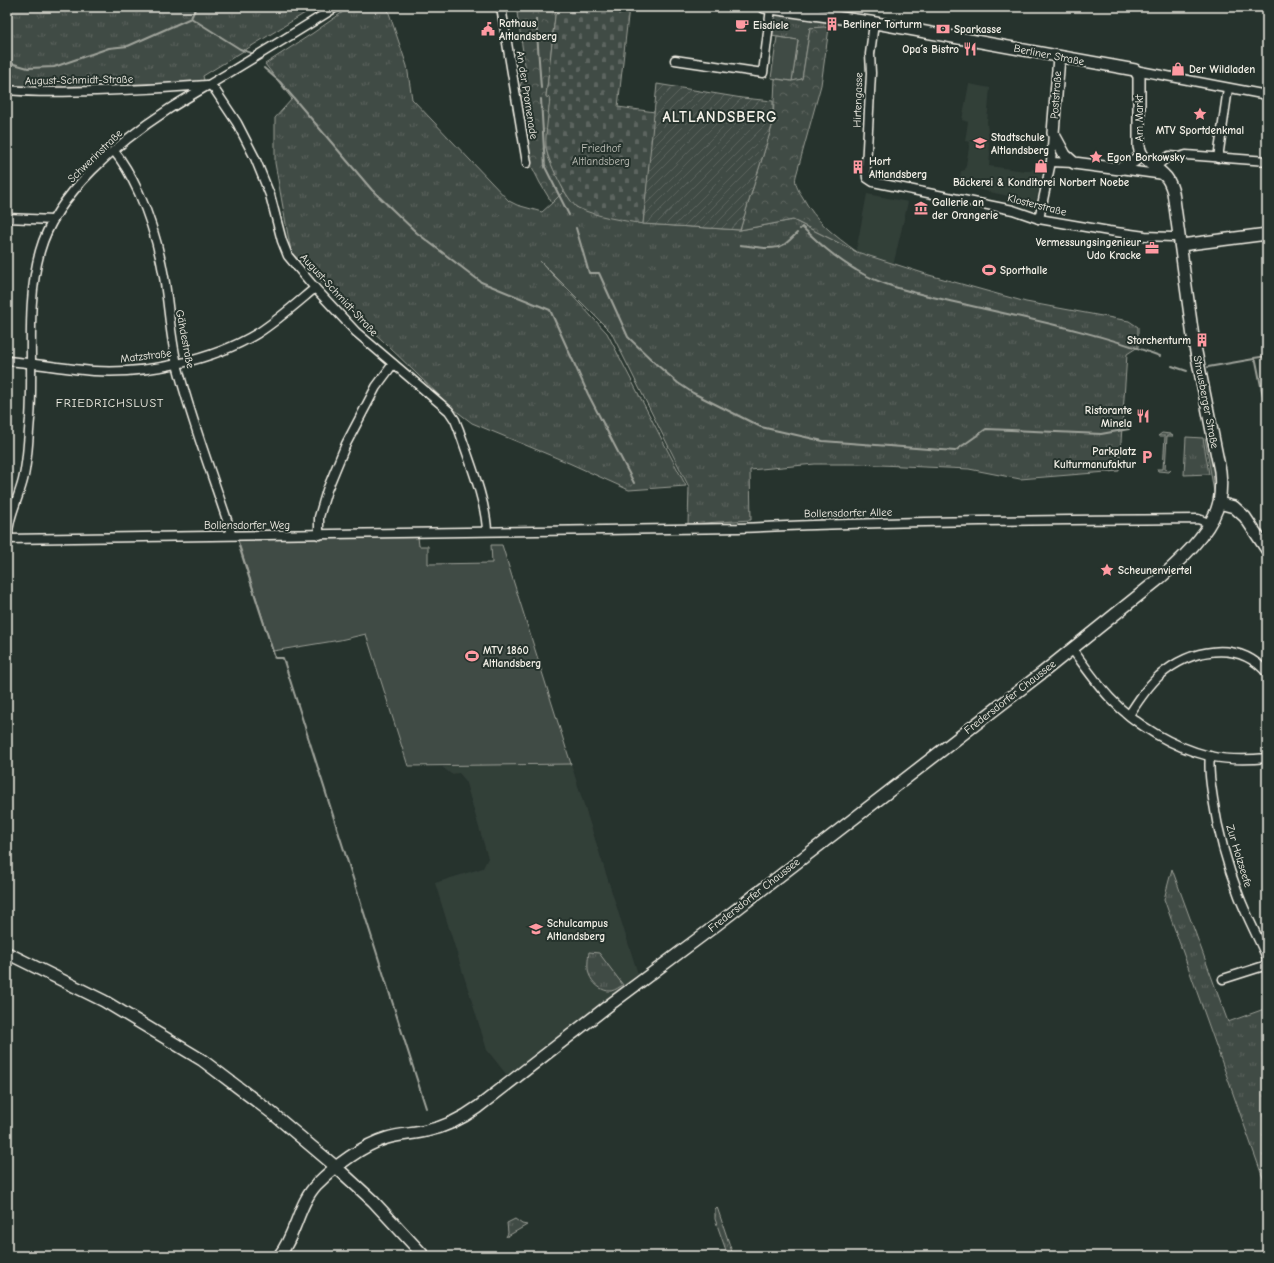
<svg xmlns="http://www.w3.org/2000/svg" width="1274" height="1263" viewBox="0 0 1274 1263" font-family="'Comic Neue',sans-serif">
	<defs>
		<pattern id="grass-tufts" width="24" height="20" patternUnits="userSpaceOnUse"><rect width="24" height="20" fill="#414b45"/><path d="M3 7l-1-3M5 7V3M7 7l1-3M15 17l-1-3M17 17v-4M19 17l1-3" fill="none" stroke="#5d6560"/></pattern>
		<pattern id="forest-crowns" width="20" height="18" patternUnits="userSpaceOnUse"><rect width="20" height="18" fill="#414b45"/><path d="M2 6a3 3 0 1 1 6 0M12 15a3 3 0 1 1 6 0" fill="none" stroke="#5d6560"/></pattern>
		<pattern id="cemetery-stones" width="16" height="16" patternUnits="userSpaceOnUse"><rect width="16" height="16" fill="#414b45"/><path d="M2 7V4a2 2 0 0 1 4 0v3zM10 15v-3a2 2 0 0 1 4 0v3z" fill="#5d6560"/></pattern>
		<pattern id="garden-furrows" width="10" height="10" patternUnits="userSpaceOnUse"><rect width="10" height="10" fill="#414b45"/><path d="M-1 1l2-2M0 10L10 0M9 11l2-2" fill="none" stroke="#5d6560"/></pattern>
	</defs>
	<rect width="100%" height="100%" fill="#26332d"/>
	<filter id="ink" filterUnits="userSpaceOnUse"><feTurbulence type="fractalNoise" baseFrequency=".025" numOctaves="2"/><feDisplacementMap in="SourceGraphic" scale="8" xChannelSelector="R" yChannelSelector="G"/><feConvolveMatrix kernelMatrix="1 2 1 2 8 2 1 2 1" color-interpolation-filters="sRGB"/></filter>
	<g filter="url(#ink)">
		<g fill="#333f39">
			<path d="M 969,84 L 990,88 L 987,122 L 990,154 L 989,166 L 1025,171 L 1031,171 L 1032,169 L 1042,171 L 1036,202 L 958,185 L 961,171 L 965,170 L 970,142 L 965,141 L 968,122 L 962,120 Z"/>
			<path d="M 867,194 L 908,202 L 893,266 L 878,262 L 856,251 Z"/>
			<path d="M 470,764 L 571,764 L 638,974 L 510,1079 L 487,1050 L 435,883 L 483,868 L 488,858 L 465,780 L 459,773 L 451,774 L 442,767 Z"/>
		</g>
		<g fill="url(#grass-tufts)" stroke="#9a9e96">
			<path d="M 7,7 L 301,7 L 305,13 L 203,76 L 205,84 L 64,89 L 7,85 Z"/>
			<path d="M 350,7 L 385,7 L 388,10 L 407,66 L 412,99 L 509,201 L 517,205 L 542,212 L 552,203 L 564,191 L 576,207 L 643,224 L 740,230 L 793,220 L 857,252 L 929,275 L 1026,302 L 1129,321 L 1138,327 L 1138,347 L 1127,354 L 1119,471 L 1020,479 L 969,469 L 858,464 L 815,464 L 750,470 L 751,520 L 688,524 L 689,487 L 611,332 L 540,261 L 607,333 L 686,486 L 629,490 L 569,463 L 472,423 L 451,407 L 291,252 L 275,163 L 275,118 L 292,99 L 265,64 L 313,33 Z"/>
			<path d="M 776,15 L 830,21 L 829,28 L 810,28 L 802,79 L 792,81 L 798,40 L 771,36 L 773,17 Z"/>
			<path d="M 1162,433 L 1170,434 L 1173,436 L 1167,436 L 1165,469 L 1171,470 L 1169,472 L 1158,471 L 1157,469 L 1163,469 L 1165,436 L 1158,436 Z"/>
			<path d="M 1186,437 L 1203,438 L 1209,474 L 1184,475 Z"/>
			<path d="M 1205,438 L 1209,440 L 1216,478 L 1215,498 Z"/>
			<path d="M 1172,869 L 1228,1022 L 1267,1008 L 1267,1180 L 1264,1181 L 1164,899 Z"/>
			<path d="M 589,952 L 599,953 L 623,985 C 619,987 616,990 611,991 C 602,992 592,983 589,974 C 587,967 588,959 589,952 Z"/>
			<path d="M 717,1207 L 733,1255 L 728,1256 L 715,1219 L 715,1209 Z"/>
			<path d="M 515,1219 L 522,1224 L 527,1225 L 506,1237 L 508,1233 L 507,1223 Z"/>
		</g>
		<g fill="url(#forest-crowns)" stroke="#9a9e96">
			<path d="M 523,7 L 556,7 L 546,96 L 550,97 L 546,147 L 548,157 L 564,191 L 552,203 L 540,183 L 529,161 L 518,91 L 526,71 L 517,13 Z"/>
			<path d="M 824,27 L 829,28 L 821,85 L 796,176 C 794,183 798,190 802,196 C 816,222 834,235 857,252 L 793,220 L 740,230 L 773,123 L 775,79 L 792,81 L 802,79 L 810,28 Z"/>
		</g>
		<path fill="url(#cemetery-stones)" stroke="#9a9e96" d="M 556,7 L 629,7 L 618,107 L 655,112 L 643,224 C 621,220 598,217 578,208 C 568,203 546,158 546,146 C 545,133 549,111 550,98 L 546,97 Z"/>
		<path fill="url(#garden-furrows)" stroke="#9a9e96" d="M 657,84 L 742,98 L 773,101 L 773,123 L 740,230 L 643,224 Z"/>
		<g fill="#414b45" stroke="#9a9e96">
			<path d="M 777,37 L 798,40 L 792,81 L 771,78 Z"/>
			<path d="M 418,537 L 419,546 L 428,546 L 428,564 L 492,563 L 491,545 L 502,545 L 571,764 L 408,766 L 366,634 L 340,640 L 273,651 L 238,540 Z"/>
		</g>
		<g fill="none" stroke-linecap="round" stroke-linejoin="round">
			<g stroke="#9fa39b" stroke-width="2">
				<path d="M 191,18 L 240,49 L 254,54"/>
				<path d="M 536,19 L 541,88"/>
				<path d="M 7,62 L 28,68 L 54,67 L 109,48 L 128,46 L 191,18 L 196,7"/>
				<path d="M 264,68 L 280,82 L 372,190 L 417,233 L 481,282 L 550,310 L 588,394 L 634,483"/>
				<path d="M 541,99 L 545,167 L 569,215"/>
				<path d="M 576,228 L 589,273 L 599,273 L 628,337 L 656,364 L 678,383 L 693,393 L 761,427 L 823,441 L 955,451 L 986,429 L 1101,434 L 1129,429"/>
				<path d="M 800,229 L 802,227 C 818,242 836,259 856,270 C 885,288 922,294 954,302 C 1023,318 1093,331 1160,356"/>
				<path d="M 740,245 C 753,246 772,252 785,244 C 789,241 793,237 797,233"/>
				<path d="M 1254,358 L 1267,356"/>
				<path d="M 1172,366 L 1187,371"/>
				<path d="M 1208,367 L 1254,359 L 1256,361 L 1267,416"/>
				<path d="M 239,546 L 275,658 L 283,658 L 426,1108"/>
			</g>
			<g stroke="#f4f1e8" stroke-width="11">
				<g id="street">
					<path d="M 501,7 L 527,163"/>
					<path d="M 874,23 L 870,54 L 871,73 L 866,167 L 867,178 L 873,182 L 1013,210 L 1039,219 L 1109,231 L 1145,236 L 1172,237 L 1180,237"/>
					<path d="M 675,60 L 763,73 L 771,8"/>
					<path d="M 1135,70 L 1267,95"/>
					<path d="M 210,85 L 215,90 L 237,123 L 255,158 L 270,195 L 282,241 L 288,256 L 315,288 L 356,332 L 449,411 L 455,420 L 459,430 C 469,460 486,501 487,531"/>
					<path d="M 7,90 C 37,93 67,92 96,91 C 133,90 170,88 207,85"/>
					<path d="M 114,151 C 125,164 132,178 139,193 C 151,220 159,248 164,277 C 169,306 170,335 177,364 C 191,420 212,474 230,529 L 231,535"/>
					<path d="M 1218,158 L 1228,88"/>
					<path d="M 1051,162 L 1074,163"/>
					<path d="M 1155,167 L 1169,156 L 1179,157 L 1186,155 L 1267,161"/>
					<path d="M 1120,169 L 1164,175"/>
					<path d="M 7,218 L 53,220"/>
					<path d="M 1039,219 L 1051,162 L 1053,133"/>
					<path d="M 7,361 C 36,363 65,369 94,371 C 147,374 212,361 258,333 C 278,320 297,303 315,288"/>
					<path d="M 319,535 L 319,517 L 327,490 L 346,444 L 376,387 L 393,364"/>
					<path d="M 7,539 L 738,528 C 891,521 1044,520 1198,519 L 1209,523"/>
					<path d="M 8,539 C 7,519 18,500 23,480 C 28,460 28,439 30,419 C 34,363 25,306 40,251 C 56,193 120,141 169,109 C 186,98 204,88 222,77 C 260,54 298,31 336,7"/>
					<path d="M 1072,649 C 1084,665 1096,683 1110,698 C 1135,725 1173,747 1209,756 C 1227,760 1248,760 1267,758"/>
					<path d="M 1129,715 C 1138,701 1147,687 1159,676 C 1190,649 1238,639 1267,673"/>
					<path d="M 1210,756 C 1208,770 1211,785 1213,799 C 1218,832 1227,865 1239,896 C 1247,917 1258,937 1267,958"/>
					<path d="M 1223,979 L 1267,965"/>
				</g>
			</g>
			<g stroke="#f4f1e8" stroke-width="14">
				<g id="secondary">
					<path d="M 1059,57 L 1053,133 L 1065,155 L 1074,163 L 1120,169 L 1134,161 L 1141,155"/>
					<path d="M 1181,245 L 1267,234"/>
					<path d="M 1219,503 L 1234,507 L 1245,517 L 1267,550"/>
					<path d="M 7,953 L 104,1001 L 202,1060 L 272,1113 L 336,1167 L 373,1201 L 424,1256"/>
					<path d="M 279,1256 C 296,1235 298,1204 317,1184 C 335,1166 363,1145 387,1138 C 400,1134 414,1134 426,1131 C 445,1127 463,1118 478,1107 L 608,1006 L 715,926 L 1042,673 L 1159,579 C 1180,561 1213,530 1219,502 C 1221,492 1221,481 1220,471 L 1193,337 L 1173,192 C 1171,185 1169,179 1164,175 C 1154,164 1143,163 1139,147 L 1139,76 L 1135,70 L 870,22 L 764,7"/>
				</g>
			</g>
			<use href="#street" stroke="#26332d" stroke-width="8"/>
			<use href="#secondary" stroke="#26332d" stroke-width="11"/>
		</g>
	</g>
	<defs>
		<g id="building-bare" transform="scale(1.08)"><path d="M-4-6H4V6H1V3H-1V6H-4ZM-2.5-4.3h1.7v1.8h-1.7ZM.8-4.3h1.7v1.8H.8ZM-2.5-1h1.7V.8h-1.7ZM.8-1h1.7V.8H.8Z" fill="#ff9aa2" stroke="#26332d" stroke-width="2.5" paint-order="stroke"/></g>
		<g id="cafe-bare" transform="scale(1.08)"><path d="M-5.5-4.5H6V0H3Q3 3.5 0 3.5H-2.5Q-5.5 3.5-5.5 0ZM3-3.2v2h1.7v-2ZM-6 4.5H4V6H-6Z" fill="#ff9aa2" stroke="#26332d" stroke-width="2.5" paint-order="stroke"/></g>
		<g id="civic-bare" transform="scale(1.08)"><path d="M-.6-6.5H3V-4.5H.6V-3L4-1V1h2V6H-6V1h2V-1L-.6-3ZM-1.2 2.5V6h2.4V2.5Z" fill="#ff9aa2" stroke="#26332d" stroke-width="2.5" paint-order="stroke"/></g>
		<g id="bank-bare" transform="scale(1.08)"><path d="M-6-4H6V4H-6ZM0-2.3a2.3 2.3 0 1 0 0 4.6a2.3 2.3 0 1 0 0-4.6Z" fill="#ff9aa2" stroke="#26332d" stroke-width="2.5" paint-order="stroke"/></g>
		<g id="restaurant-bare" transform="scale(1.08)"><path d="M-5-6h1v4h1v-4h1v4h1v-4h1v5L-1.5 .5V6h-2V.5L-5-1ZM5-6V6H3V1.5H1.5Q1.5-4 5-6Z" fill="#ff9aa2" stroke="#26332d" stroke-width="2.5" paint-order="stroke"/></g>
		<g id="shop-bare" transform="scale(1.08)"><path d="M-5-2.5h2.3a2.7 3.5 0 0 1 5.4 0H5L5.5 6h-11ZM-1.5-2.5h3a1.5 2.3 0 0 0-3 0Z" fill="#ff9aa2" stroke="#26332d" stroke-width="2.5" paint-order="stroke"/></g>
		<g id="sight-bare" transform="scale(1.08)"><path d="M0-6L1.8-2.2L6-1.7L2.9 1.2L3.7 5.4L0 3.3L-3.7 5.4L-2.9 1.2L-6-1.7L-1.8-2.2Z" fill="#ff9aa2" stroke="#26332d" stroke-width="2.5" paint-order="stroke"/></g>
		<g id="school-bare" transform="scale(1.08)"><path d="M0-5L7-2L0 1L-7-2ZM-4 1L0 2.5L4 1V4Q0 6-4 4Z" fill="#ff9aa2" stroke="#26332d" stroke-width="2.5" paint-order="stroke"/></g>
		<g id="museum-bare" transform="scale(1.08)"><path d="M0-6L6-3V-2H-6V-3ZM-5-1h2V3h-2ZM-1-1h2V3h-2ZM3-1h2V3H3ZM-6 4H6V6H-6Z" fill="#ff9aa2" stroke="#26332d" stroke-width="2.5" paint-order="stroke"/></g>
		<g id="office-bare" transform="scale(1.08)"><path d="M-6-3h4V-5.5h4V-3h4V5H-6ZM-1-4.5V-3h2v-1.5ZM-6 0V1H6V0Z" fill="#ff9aa2" stroke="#26332d" stroke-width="2.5" paint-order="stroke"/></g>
		<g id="stadium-bare" transform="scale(1.08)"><path d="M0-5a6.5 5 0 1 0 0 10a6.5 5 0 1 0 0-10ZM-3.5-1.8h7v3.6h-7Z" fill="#ff9aa2" stroke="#26332d" stroke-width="2.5" paint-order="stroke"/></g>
		<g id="parking-bare" transform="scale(1.08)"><path d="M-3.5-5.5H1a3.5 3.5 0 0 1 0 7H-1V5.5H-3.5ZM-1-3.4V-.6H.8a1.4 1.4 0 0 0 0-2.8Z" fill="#ff9aa2" stroke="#26332d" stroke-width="2.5" paint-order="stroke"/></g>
	</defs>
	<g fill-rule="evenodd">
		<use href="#building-bare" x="832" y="24"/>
		<use href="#cafe-bare" x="742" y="25"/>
		<use href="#civic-bare" x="488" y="29"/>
		<use href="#bank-bare" x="943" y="29"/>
		<use href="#restaurant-bare" x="970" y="49"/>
		<use href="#shop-bare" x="1178" y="69"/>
		<use href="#sight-bare" x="1200" y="114"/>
		<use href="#school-bare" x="980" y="143"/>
		<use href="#sight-bare" x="1096" y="157"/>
		<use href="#shop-bare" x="1041" y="166"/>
		<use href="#building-bare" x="858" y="167"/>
		<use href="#museum-bare" x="921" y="208"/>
		<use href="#office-bare" x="1152" y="248"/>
		<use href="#stadium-bare" x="989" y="270"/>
		<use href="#building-bare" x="1202" y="340"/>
		<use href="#restaurant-bare" x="1143" y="416"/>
		<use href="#parking-bare" x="1147" y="457"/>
		<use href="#sight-bare" x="1107" y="570"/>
		<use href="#stadium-bare" x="472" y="656"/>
		<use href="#school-bare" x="536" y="929"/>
	</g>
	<g text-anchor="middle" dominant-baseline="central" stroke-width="4" stroke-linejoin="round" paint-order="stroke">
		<g font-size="11" font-weight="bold" fill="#f4f1e8" stroke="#26332d" text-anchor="start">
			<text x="499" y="23">Rathaus<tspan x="499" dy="13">Altlandsberg</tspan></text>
			<text x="843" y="24">Berliner Torturm</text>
			<text x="753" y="25">Eisdiele</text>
			<text x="954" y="29">Sparkasse</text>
			<text x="959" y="49" text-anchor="end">Opa´s Bistro</text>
			<text x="1189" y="69">Der Wildladen</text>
			<text x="1200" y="130" text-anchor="middle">MTV Sportdenkmal</text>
			<text x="991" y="137">Stadtschule<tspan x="991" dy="13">Altlandsberg</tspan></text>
			<text x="1107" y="157">Egon Borkowsky</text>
			<text x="869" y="161">Hort<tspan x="869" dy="13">Altlandsberg</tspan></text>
			<text x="1041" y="182" text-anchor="middle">Bäckerei &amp; Konditorei Norbert Noebe</text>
			<text x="932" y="202">Gallerie an<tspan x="932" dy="13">der Orangerie</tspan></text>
			<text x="1141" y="242" text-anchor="end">Vermessungsingenieur<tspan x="1141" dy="13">Udo Kracke</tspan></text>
			<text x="1000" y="270">Sporthalle</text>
			<text x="1191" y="340" text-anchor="end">Storchenturm</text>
			<text x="1132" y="410" text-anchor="end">Ristorante<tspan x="1132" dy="13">Minela</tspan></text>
			<text x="1136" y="451" text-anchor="end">Parkplatz<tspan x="1136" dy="13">Kulturmanufaktur</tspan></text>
			<text x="1118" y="570">Scheunenviertel</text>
			<text x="483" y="650">MTV 1860<tspan x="483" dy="13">Altlandsberg</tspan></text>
			<text x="547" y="923">Schulcampus<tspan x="547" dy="13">Altlandsberg</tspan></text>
		</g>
		<g font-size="11" fill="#f4f1e8" stroke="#26332d">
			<text transform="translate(1049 55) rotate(11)">Berliner Straße</text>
			<text transform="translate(79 80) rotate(-1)">August-Schmidt-Straße</text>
			<text transform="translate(527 95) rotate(81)">An der Promenade</text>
			<text transform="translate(1056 95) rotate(-86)">Poststraße</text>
			<text transform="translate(858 100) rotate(-88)">Hirtengasse</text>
			<text transform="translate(1139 118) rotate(-90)">Am Markt</text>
			<text transform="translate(95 156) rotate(-44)">Schwerinstraße</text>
			<text transform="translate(1037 205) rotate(14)">Klosterstraße</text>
			<text transform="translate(339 295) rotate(47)">August-Schmidt-Straße</text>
			<text transform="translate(185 339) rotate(79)">Gähdestraße</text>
			<text transform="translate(146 356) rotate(-7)">Matzstraße</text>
			<text transform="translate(1206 402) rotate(79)">Strausberger Straße</text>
			<text transform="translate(848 513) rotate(-1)">Bollensdorfer Allee</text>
			<text x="247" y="525">Bollensdorfer Weg</text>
			<text transform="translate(1010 697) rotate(-38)">Fredersdorfer Chaussee</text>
			<text transform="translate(1239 856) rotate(73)">Zur Holzseefe</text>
			<text transform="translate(754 895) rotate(-38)">Fredersdorfer Chaussee</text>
		</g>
		<g font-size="11" fill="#bebfb7" stroke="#26332d">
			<text x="601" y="148">Friedhof<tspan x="601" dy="13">Altlandsberg</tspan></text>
		</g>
		<g font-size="12" letter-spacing="1" fill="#f4f1e8" stroke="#26332d">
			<text x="110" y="403">FRIEDRICHSLUST</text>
		</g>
		<g font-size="15" font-weight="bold" letter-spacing="1" fill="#f4f1e8" stroke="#26332d">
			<text x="720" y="117">ALTLANDSBERG</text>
		</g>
	</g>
	<rect width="1274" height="1263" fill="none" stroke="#26332d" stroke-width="24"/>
	<rect x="12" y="12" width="1250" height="1239" fill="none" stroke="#f4f1e8" stroke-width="1.5" filter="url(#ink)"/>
</svg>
